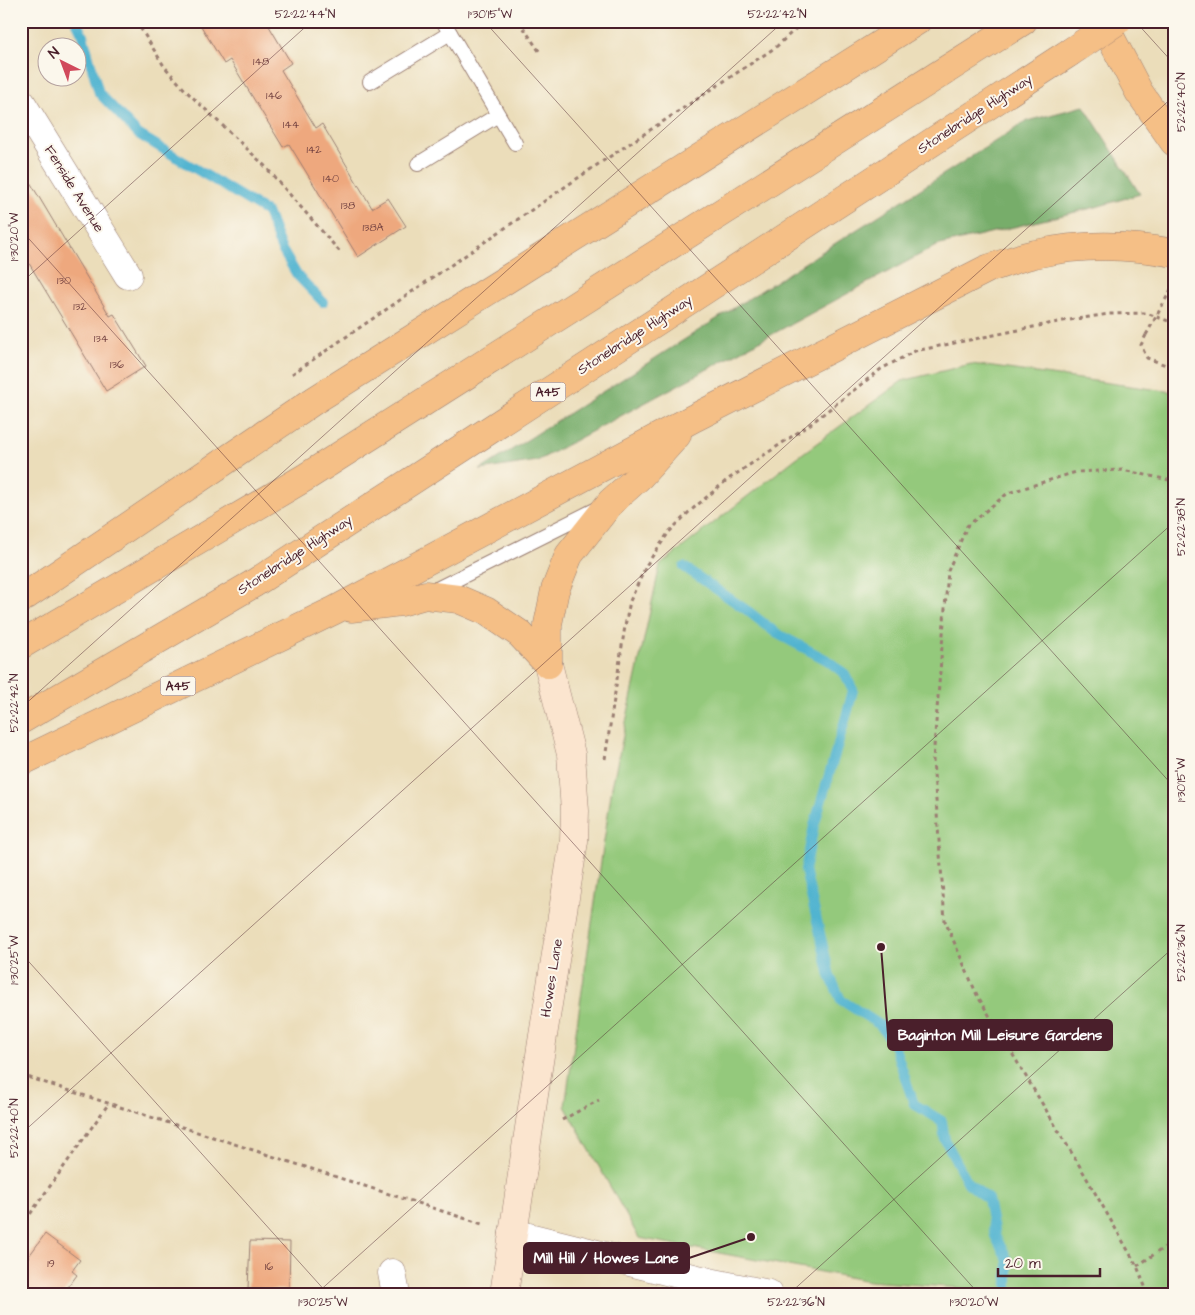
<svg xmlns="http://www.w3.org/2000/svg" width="1195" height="1315" viewBox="0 0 1195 1315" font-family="'Architects Daughter',sans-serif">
	<rect width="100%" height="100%" fill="#fbf7ec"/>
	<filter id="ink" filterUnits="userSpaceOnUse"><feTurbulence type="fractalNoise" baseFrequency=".02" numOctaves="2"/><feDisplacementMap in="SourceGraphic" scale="10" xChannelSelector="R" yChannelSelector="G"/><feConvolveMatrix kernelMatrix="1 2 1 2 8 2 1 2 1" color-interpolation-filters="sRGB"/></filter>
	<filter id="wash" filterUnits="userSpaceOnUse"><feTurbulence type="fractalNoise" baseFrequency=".0096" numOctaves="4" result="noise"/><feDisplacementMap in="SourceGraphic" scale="20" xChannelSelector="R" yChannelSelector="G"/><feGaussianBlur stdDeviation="1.12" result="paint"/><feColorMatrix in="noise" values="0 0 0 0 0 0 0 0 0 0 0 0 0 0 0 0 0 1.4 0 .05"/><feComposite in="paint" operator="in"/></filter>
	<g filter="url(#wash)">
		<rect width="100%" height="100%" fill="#ebddba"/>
		<path fill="#94c97b" stroke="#6f7453" d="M 971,364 L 1174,392 L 1174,1294 L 1038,1294 L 869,1281 L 639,1238 L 565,1106 L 612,787 L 660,565 L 795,459 L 902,381 Z"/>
		<path fill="#77ad6b" stroke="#60664b" d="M 1084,106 L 1140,194 L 1096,207 L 936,246 L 537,461 L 480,470 L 1027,121 Z"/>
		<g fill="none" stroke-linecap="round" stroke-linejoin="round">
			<g stroke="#51b4d0" stroke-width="10">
				<path d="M 76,21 L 83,35 L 99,93 L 138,134 L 267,212 L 281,248 L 297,275 L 323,302"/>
				<path d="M 684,567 L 748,611 L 776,633 L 827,660 L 845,674 L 853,690 L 848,710 L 814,826 L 805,870 L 830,976 L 841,1000 L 880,1025 L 894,1045 L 914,1104 L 942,1121 L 945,1140 L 968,1183 L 988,1199 L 995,1236 L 1008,1260 L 1008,1287"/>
			</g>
		</g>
		<g id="blocks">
			<g fill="#eea87e">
				<path d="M 198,21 L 266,21 L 291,63 L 281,70 L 316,128 L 322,124 L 372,208 L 388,198 L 406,226 L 358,257 L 289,144 L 283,147 L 230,60 L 224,64 Z"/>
				<path d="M 21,167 L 110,316 L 114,314 L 146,366 L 106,391 L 21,250 Z"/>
				<path d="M 45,1234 L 80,1260 L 72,1271 L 77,1275 L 63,1294 L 21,1294 L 21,1267 Z"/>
				<path d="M 250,1241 L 290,1242 L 289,1290 L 248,1289 Z"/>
			</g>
		</g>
	</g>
	<g filter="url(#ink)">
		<use href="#blocks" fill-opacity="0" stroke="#9a7e72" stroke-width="1"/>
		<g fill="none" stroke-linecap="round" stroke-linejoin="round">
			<g stroke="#9a7e72" stroke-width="16">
				<g id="service">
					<path d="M 443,21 L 515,143"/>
					<path d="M 370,82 L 450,33"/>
					<path d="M 418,164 L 498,115"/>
					<path d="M 431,592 L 597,509"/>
				</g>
			</g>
			<g stroke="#9a7e72" stroke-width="29">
				<g id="minor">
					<path d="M 21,102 L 128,275"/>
					<path d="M 392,1273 L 396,1294"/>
				</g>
			</g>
			<g stroke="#9a7e72" stroke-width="29">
				<path id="tertiary" d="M 513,1233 L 714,1283 L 769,1294"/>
			</g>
			<g stroke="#9a7e72" stroke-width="29">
				<path id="secondary" d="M 504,1294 L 542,1042 L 574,841 L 575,811 L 571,754 L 548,664"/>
			</g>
			<g stroke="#9a7e72" stroke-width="29">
				<g id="trunk">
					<path d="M 1102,21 L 1139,92 L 1174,142"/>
					<path d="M 21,599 L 315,400 L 917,21"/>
					<path d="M 351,608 L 401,602 L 425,595 L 458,599 L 486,611 L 520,634 L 548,664"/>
					<path d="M 21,645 L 306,477 L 1023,21"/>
					<path d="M 548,664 L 548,624 L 555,590 L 569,555 L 611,502 L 640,476 L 677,435"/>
					<path d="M 21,720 L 253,584 L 1069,53"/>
					<path d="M 21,762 L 335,610 L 692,419 L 987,269 C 1003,264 1019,257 1035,254 C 1082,243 1127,244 1174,253"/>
				</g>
			</g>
			<g stroke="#9a7e72" stroke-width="3" stroke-dasharray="4 4" stroke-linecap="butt">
				<path d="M 136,21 L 164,66 L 186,91 L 264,165 L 341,253"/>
				<path d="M 519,21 L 539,51"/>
				<path d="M 1146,335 L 1141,345 L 1147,358 L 1174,368"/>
				<path d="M 292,374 L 597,165 L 776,47 L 804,21"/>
				<path d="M 605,759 L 625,626 L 630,601 L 647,564 L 669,532 L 689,512 L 727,480 L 809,425 L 881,369 L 915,351 L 1063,321 L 1109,314 L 1146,313 L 1174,323"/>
				<path d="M 21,1075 L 482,1224"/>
				<path d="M 562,1120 L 599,1100"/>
				<path d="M 21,1227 L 109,1103"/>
				<path d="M 1137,1266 L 1174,1241"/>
				<path d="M 1148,1294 L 1137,1266 L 1082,1170 L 977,995 L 945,921 L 933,760 L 948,571 L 967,526 L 1008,493 L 1076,472 L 1122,470 L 1174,481"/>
			</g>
			<use href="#service" stroke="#fff" stroke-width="14"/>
			<use href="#minor" stroke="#fff" stroke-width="28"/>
			<use href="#tertiary" stroke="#fff" stroke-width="28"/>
			<use href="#secondary" stroke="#fbe5cf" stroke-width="28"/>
			<use href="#trunk" stroke="#f5bf86" stroke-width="28"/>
			<g stroke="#9a7e72" stroke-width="29" stroke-linecap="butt">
				<path id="trunk-bridge" d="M 1069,53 L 1117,21"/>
			</g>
			<path stroke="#9a7e72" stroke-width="3" stroke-dasharray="4 4" stroke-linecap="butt" d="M 1146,335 L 1174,284"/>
			<use href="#trunk-bridge" stroke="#f5bf86" stroke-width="28"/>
		</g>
	</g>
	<path fill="none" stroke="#4a1f2b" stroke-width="1" stroke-opacity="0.45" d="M 484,21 L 1174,787M 1135,21 L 1174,64M 21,230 L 979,1294M 21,283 L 312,21M 21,708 L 784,21M 21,953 L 328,1294M 21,1134 L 1174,96M 316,1294 L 1174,522M 789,1294 L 1174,947"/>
	<g text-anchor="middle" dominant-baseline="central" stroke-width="4" stroke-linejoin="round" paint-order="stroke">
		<g font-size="11" fill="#734140">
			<text x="261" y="61">148</text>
			<text x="274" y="95">146</text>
			<text x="291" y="124">144</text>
			<text x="314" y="149">142</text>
			<text x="331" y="178">140</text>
			<text x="348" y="205">138</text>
			<text x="373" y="227">138A</text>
			<text x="64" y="280">130</text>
			<text x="80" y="306">132</text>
			<text x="101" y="338">134</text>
			<text x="117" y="364">136</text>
			<text x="51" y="1263">19</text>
			<text x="269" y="1266">16</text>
		</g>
		<g fill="#fbf7ec" stroke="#7f6065" stroke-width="1">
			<rect x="530.5" y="382.5" width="35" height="19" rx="4"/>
			<rect x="160.5" y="676.5" width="35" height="19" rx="4"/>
		</g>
		<g font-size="12" font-weight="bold" fill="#4a1f2b">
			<text x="548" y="392">A45</text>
			<text x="178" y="686">A45</text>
		</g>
		<g font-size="14" fill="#4a1f2b" stroke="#fbf7ec">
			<text transform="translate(975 114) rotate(-33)">Stonebridge Highway</text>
			<text transform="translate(74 189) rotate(58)">Fenside Avenue</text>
			<text transform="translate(635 335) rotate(-33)">Stonebridge Highway</text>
			<text transform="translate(295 555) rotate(-33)">Stonebridge Highway</text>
			<text transform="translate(552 978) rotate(-81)">Howes Lane</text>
		</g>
	</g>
	<path fill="none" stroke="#4a1f2b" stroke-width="2" d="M881 947L888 1035M751 1237L689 1258"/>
	<g fill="#4a1f2b" stroke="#fbf7ec" stroke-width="2">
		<circle cx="881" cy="947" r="5"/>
		<circle cx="751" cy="1237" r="5"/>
	</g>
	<g fill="#4a1f2b" stroke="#4a1f2b" stroke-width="2">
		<rect x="888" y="1020" width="224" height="30" rx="5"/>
		<rect x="524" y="1243" width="165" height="30" rx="5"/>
	</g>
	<g font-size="15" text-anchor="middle" font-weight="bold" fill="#fff">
		<text x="1000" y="1040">Baginton Mill Leisure Gardens</text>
		<text x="606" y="1263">Mill Hill / Howes Lane</text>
	</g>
	<rect width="1195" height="1315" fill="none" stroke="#fbf7ec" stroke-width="55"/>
	<g transform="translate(62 62) rotate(318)"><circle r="24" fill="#fbf7ec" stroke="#b4a19f"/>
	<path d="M0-4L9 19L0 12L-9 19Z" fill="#d1495b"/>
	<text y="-8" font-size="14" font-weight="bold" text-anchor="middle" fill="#4a1f2b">N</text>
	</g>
	<path d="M998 1268v8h102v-8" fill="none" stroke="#4a1f2b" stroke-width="2.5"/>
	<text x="1005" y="1268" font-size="15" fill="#4a1f2b" stroke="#fbf7ec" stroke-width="4" paint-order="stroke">20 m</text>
	<rect x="28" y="28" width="1140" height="1260" fill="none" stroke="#4a1f2b" stroke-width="2"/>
	<g font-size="12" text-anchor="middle" fill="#4a1f2b">
		<text x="305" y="18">52°22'44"N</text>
		<text x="490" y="18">1°30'15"W</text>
		<text x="777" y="18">52°22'42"N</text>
		<text transform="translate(1181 102) rotate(-90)" y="4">52°22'40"N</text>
		<text transform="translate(14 237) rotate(-90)" y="4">1°30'20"W</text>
		<text transform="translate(1181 527) rotate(-90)" y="4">52°22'38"N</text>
		<text transform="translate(14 703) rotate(-90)" y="4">52°22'42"N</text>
		<text transform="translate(1181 780) rotate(-90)" y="4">1°30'15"W</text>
		<text transform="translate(1181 953) rotate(-90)" y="4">52°22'36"N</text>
		<text transform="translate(14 960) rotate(-90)" y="4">1°30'25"W</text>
		<text transform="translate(14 1128) rotate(-90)" y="4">52°22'40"N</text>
		<text x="323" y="1306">1°30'25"W</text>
		<text x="796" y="1306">52°22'36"N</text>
		<text x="974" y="1306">1°30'20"W</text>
	</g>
</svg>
